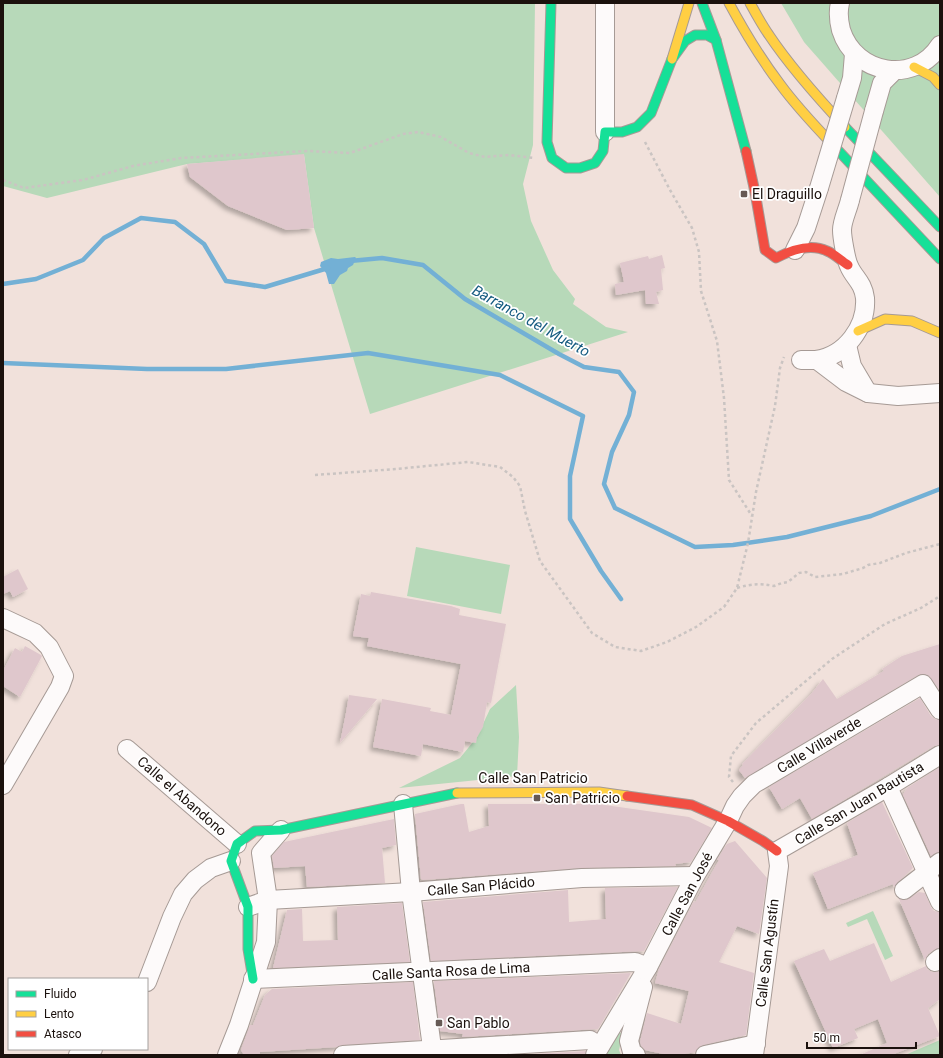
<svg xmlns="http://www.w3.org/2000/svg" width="943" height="1058" viewBox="0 0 943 1058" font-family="Roboto,sans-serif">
	<defs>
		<filter id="shadow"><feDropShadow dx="-3.5" dy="3.5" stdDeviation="2" flood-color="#0004"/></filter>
	</defs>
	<rect width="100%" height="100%" fill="#f1e1db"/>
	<g fill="#b7d9b9">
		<path d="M 3,3 L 535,3 L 533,145 L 523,184 L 531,221 L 553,270 L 575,299 L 573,304 L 606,327 L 628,332 L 370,414 L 314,228 L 304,155 L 187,164 L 47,198 L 3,186 Z"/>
		<path d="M 781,3 L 940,3 L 940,197 L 804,42 Z"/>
		<path d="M 416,547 L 510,565 L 501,614 L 407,596 Z"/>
		<path d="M 516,685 L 519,737 L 517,776 L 399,788 L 460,758 L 477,737 L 490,709 Z"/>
		<path d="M 873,911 L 893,956 L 885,960 L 867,919 L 848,927 L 846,923 Z"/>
		<path d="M 617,1031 L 623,1034 L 619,1050 L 621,1055 L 602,1055 Z"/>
		<path d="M 940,1040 L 940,1055 L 905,1055 Z"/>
	</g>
	<path fill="#73b0d5" d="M 355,257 L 356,258 L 353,265 L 348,268 L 347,271 L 340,275 L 334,284 L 329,284 L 326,273 L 320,266 L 321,262 L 331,258 L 338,259 Z"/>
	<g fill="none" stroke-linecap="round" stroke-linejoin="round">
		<g stroke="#73b0d5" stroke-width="4.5">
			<path d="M 350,261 L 382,258 L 423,265 L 465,299 L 559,354 L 584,367 L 619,372 L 634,392 L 629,415 L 612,452 L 604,484 L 615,508 L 695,547 L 733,545 L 787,537 L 871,516 L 940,489"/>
			<path d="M 3,284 L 36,279 L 83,260 L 104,238 L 141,218 L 175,222 L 204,244 L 226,281 L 265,287 L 328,268"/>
			<path d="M 3,363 L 147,369 L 226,369 L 368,353 L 500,375 L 583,416 L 570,476 L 570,519 L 601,571 L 621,599"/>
		</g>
	</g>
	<g fill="#dfc7cc" filter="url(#shadow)">
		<path d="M 304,154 L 314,228 L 287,230 L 228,206 L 190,177 L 187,164 Z"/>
		<path d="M 662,255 L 665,268 L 661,269 L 663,290 L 656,292 L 659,304 L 646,304 L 645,290 L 616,295 L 615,284 L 624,282 L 620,263 L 648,256 L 649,259 Z"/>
		<path d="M 18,569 L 28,589 L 13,597 L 10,591 L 3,594 L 3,577 Z"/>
		<path d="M 371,592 L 451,606 L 460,609 L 459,615 L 506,624 L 491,703 L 487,702 L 483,727 L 477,737 L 476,743 L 465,741 L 463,752 L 423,744 L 421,756 L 373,747 L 382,699 L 431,708 L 430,711 L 451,715 L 461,664 L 367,646 L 369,638 L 353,636 L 361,594 L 370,596 Z"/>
		<path d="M 940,644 L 940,691 L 928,675 L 923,674 L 918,675 L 745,778 L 739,770 L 743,765 L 742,764 L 812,693 L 823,679 L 837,699 L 884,671 L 882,669 L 902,656 Z"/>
		<path d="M 25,646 L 41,655 L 42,656 L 20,697 L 3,686 L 3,671 L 15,648 L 22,652 Z"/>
		<path d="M 349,695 L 377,699 L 340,743 L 346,713 Z"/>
		<path d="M 920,698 L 931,716 L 935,719 L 940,720 L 940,745 L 934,746 L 812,819 L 800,798 L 782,809 L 769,787 Z"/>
		<path d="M 940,767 L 940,852 L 931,856 L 903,795 L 907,788 Z"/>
		<path d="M 882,802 L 913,868 L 898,882 L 894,887 L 893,884 L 828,909 L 813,873 L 858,855 L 847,823 Z"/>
		<path d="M 461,804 L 464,804 L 469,832 L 489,826 L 488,804 L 598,804 L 689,817 L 712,828 L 691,862 L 675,864 L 676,866 L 581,868 L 423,880 L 421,879 L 415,814 Z"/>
		<path d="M 394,819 L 396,845 L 382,848 L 385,883 L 307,887 L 305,866 L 274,868 L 272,856 L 284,842 Z"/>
		<path d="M 735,841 L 767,878 L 759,934 L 737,926 L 719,962 L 754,973 L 746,1035 L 703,1045 L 698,1048 L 695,1052 L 679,1055 L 668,1055 L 645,1050 L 641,1046 L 640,1042 L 647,1013 L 681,1024 L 689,991 L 655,983 L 659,969 L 694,901 L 695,903 L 719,860 L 717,860 L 727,844 Z"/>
		<path d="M 678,887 L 644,951 L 431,961 L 423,902 L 568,890 L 569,922 L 606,919 L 605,888 Z"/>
		<path d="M 919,892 L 925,893 L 931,907 L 934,911 L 940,912 L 940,948 L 934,950 L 928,954 L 925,960 L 899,899 L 906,900 Z"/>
		<path d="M 402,903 L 410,962 L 273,968 L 287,910 L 302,909 L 303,941 L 338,940 L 337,907 Z"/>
		<path d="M 874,943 L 891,982 L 926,966 L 927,969 L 932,972 L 936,972 L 940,971 L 940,999 L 928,1008 L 940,1036 L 891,1055 L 860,1055 L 887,1043 L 878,1019 L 854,1029 L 858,1038 L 833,1048 L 794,961 L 824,949 L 830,961 Z"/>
		<path d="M 631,973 L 598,1029 L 462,1037 L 463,1034 L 440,1031 L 434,981 Z"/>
		<path d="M 413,982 L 420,1040 L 342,1045 L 337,1047 L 260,1052 L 260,1054 L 244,1055 L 241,1050 L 250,1025 L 253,1025 L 265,995 L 272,989 Z"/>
		<path d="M 586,1051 L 585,1055 L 516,1055 Z"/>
	</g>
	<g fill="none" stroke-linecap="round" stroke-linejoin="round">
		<g stroke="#a69a95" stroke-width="20">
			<g id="street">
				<path d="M 605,3 L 605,132"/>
				<path d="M 840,3 C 838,11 839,22 841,30 C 855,75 915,85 940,45"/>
				<path d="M 846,98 L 852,78 L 854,54"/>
				<path d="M 874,111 L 882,83 L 895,70"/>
				<path d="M 795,250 L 806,228 L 819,188"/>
				<path d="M 847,345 L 852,366 L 868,393"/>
				<path d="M 801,360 C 806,360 811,360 816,360 C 845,356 867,327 865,298 C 863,282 854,278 849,266 C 846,260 842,237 842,230 C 842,221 848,209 850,200"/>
				<path d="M 817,360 L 846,382 L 868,393 L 898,396 L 940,393"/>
				<path d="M 3,618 L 35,633 L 49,647 L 64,676 L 60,687 L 3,785"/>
				<path d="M 127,749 L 237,844"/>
				<path d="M 888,787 L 940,902"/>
				<path d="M 403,804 L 411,892 L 433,1055"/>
				<path d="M 904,890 L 940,862"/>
				<path d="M 248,907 L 268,900 L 411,892 L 582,878 L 695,876"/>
				<path d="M 935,962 L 940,958"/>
				<path d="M 253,979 L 635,962 L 648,967"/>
				<path d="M 147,982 L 172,917 L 183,894 L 195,880 L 211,868 L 231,861"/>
				<path d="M 78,1055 L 93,1049"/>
				<path d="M 227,1055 L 239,1025 L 266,942 L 268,900 L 261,853 L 281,830"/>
				<path d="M 343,1055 L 590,1040 L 600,1046"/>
				<path d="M 595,1055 L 648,967 L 695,876 L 728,821 L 735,806 L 742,796 L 754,784 L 923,684 L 940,710"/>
				<path d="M 636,1055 L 632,1052 L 629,1041 L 643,987"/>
				<path d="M 705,1055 L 756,1044"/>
				<path d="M 754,1055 L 779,866 L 777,851 L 888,787 L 940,755"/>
			</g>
		</g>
		<g stroke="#a69a95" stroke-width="11">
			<g id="fast">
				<path d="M 551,3 L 547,142 L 552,158 L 566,168 L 580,168 L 595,163 L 603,151 L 605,132 L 622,132 L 637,127 L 651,113 L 672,59 L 685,41 L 695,35 L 707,35 L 716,40 L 746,151"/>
				<path d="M 702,3 L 716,40"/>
				<path d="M 845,127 L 940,227"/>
				<path d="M 833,145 L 940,259"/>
				<path d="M 253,979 L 248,949 L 248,907 L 231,861 L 237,844 L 255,831 L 281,830 L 457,793"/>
			</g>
		</g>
		<g stroke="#a69a95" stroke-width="11">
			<g id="slow">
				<path d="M 729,3 C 744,31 761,59 780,84 C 796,106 814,125 833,145"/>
				<path d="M 750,3 C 756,14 762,25 769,35 C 791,68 818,98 845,127"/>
				<path d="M 672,59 L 689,3"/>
				<path d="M 914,67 L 933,77 L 940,85"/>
				<path d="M 858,331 L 885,319 L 912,321 L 940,333"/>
				<path d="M 457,793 L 599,792 L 627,796"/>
			</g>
		</g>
		<g stroke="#a69a95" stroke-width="11">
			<g id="jam">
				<path d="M 746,151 L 755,192 L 765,250 L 776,258 C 791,250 811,243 827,251 C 835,254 841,261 848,265"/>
				<path d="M 627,796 L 692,805 L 728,821 L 763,841 L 777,851"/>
			</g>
		</g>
		<g stroke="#cac4c2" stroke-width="2.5" stroke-dasharray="3 3" stroke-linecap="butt">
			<path d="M 645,142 L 670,190 L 692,228 L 699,252 L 701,291 L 717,341 L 724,398 L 729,480 L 752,516"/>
			<path d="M 3,180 L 24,188 L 83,180 L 133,166 L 181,158 L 308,151 L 350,153 L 403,134 L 418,132 L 441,137 L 469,153 L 485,157 L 509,155 L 534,158"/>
			<path d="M 315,475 L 396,469 L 468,462 L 500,467 L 513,477 L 520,486 L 525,511 L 540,561 L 592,633 L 615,647 L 641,651 L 667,642 L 696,627 L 724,607 L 737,588 L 748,543 L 756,492 L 775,406 L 780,368 L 784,357"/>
			<path d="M 737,588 C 751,584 760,583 774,586 L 782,583 L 788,582 L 799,573 L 806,572 L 815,577 L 843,574 L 863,568 L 868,565 L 880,563 L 906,553 L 940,544"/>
			<path d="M 733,782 L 729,777 L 731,756 L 756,723 L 832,659 L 885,624 L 921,608 L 940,596"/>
		</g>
		<use href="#street" stroke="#fdfafa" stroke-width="18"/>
		<use href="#fast" stroke="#16e098" stroke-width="9"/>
		<use href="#slow" stroke="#ffcf43" stroke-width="9"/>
		<use href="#jam" stroke="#f24e42" stroke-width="9"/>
		<g stroke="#a69a95" stroke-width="20" stroke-linecap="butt">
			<g id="street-bridge">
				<path d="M 819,188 L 846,98"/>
				<path d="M 850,200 L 874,111"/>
			</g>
		</g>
		<use href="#street-bridge" stroke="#fdfafa" stroke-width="18"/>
	</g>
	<g fill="#665a55" stroke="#fff" stroke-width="1.5">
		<rect x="740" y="190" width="8" height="8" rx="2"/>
		<rect x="533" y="794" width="8" height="8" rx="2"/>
		<rect x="435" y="1019" width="8" height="8" rx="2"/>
	</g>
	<g text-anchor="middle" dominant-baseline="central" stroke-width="3.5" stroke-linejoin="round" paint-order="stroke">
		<g font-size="14" fill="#1b110d" stroke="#fff" text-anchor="start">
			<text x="752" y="194">El Draguillo</text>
			<text x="545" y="798">San Patricio</text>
			<text x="447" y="1023">San Pablo</text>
		</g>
		<g font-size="14" fill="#1b110d" stroke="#fff">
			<text transform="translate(819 745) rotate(-31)">Calle Villaverde</text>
			<text x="533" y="778">Calle San Patricio</text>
			<text transform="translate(182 796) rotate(41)">Calle el Abandono</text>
			<text transform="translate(859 803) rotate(-31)">Calle San Juan Bautista</text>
			<text transform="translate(481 886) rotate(-5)">Calle San Plácido</text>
			<text transform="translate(687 894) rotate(-62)">Calle San José</text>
			<text transform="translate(767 953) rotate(-83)">Calle San Agustín</text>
			<text transform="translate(451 971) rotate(-3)">Calle Santa Rosa de Lima</text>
		</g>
		<g font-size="15" font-style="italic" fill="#165c81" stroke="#fff">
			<text transform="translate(531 321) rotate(29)">Barranco del Muerto</text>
		</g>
	</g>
	<rect width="943" height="1058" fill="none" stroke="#1b110d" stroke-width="8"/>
	<rect x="8" y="978" width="140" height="72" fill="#ffffff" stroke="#a4a09e"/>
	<rect x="16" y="991" width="20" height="6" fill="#16e098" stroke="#a4a09e"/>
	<text x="44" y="998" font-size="12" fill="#1b110d">Fluido</text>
	<rect x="16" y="1011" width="20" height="6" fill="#ffcf43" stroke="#a4a09e"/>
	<text x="44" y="1018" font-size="12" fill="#1b110d">Lento</text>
	<rect x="16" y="1031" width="20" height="6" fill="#f24e42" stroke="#a4a09e"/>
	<text x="44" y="1038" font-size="12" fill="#1b110d">Atasco</text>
	<path d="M807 1042v6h109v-6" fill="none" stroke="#1b110d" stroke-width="2"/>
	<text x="813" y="1042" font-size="12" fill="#1b110d" stroke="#ffffff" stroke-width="3" paint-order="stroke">50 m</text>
</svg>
